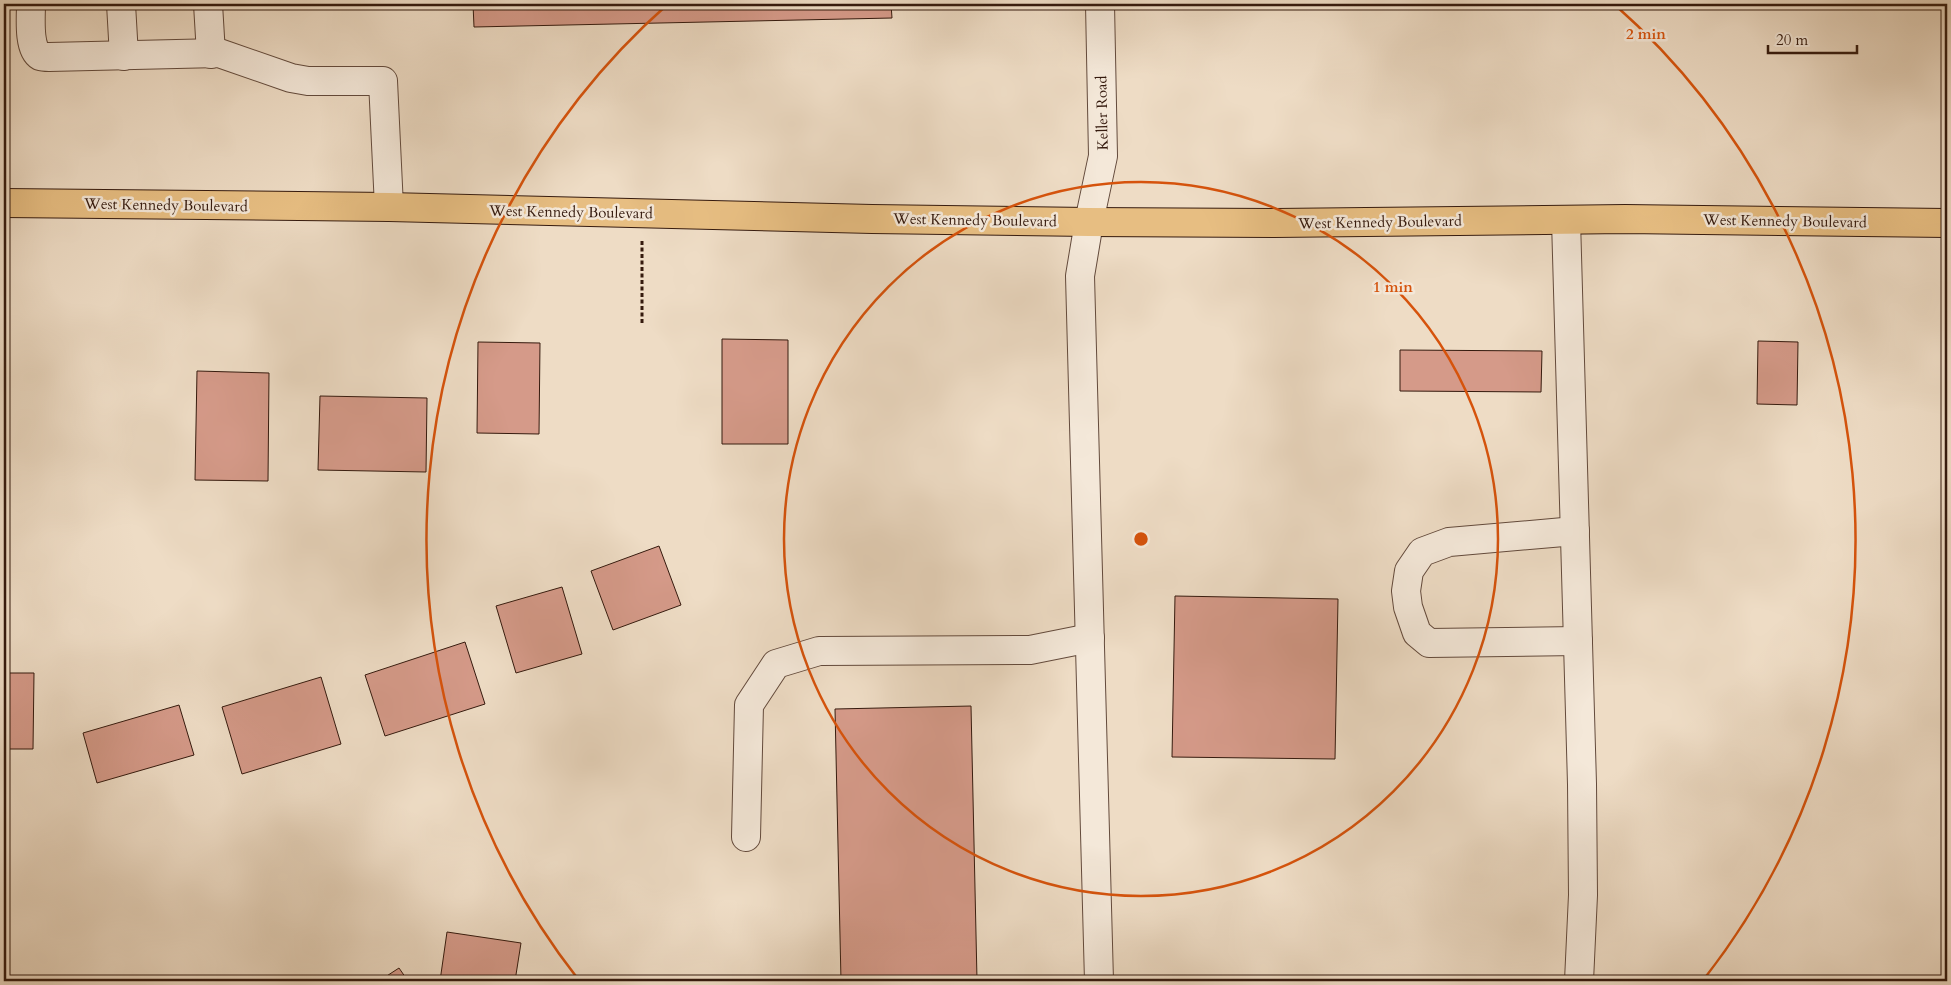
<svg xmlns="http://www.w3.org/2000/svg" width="1951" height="985" viewBox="0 0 1951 985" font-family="Cardo,serif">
	<rect width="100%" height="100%" fill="#eedcc5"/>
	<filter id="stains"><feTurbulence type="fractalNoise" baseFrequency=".004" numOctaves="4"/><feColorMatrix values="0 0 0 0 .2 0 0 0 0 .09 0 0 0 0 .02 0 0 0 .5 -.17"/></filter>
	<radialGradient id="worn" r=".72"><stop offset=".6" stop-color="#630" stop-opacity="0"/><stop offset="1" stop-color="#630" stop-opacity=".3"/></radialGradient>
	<g fill="#d59a89" stroke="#351a0e">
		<path d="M 473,4 L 891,4 L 892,18 L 474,27 Z"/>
		<path d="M 722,339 L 788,340 L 788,444 L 722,444 Z"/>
		<path d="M 1758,341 L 1798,342 L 1797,405 L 1757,404 Z"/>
		<path d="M 478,342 L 540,343 L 539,434 L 477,433 Z"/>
		<path d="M 1400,350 L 1542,351 L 1541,392 L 1400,391 Z"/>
		<path d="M 197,371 L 269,373 L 268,481 L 195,480 Z"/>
		<path d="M 320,396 L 427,398 L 426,472 L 318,470 Z"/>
		<path d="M 659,546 L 681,605 L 613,630 L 591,571 Z"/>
		<path d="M 562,587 L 582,654 L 516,673 L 496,606 Z"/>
		<path d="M 1175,596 L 1338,599 L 1335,759 L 1172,757 Z"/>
		<path d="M 465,642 L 485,704 L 385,736 L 365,675 Z"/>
		<path d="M 4,673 L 34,673 L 33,749 L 4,749 Z"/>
		<path d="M 321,677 L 341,744 L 242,774 L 222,707 Z"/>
		<path d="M 179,705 L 194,755 L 97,783 L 83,733 Z"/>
		<path d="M 971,706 L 977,980 L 841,981 L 835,709 Z"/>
		<path d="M 447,932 L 521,943 L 515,981 L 440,981 Z"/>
		<path d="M 399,968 L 408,981 L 379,981 Z"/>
	</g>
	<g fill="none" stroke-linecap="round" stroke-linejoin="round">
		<g stroke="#634a3c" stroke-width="30">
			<g id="minor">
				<path d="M 31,4 C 31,16 28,49 40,56 C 43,57 46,57 49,57 L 219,53 L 291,78 L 308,81 L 383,81 L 389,207"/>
				<path d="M 121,4 L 124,56"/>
				<path d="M 208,4 L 211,54"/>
				<path d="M 1566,220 L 1582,784 L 1583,895 L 1579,981"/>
				<path d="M 1575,531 L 1449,542 L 1422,552 L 1409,571 L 1406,591 L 1408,607 L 1417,633 L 1429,643 L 1578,641"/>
				<path d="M 746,837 L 749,705 L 776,664 L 819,651 L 1030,650 L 1090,638"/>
				<path d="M 1099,981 L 1080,276 L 1089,222 L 1103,156 L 1100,4"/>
			</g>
		</g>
		<g stroke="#351a0e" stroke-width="30">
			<path id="major" d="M 4,203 L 389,207 L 872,219 L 1089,222 L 1275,223 L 1625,219 L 1947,223"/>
		</g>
		<path stroke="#351a0e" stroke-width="3" stroke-dasharray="4 2.5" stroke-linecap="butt" d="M 642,323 L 642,241"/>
		<use href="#minor" stroke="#f4e8d9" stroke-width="28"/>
		<use href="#major" stroke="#e7be82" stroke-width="28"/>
	</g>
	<g fill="none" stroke="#d6530c" stroke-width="2.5">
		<circle cx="1141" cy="539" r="357"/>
		<path d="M578 979A714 714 0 0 1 668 4M1614 4A714 714 0 0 1 1704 979"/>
	</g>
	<g text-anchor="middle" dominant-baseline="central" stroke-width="5" stroke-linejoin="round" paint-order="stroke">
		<g font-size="15" fill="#351a0e" stroke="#f4e8d9">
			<text transform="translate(1102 113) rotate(-91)">Keller Road</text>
			<text transform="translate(166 205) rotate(1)">West Kennedy Boulevard</text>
			<text transform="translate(571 212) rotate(1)">West Kennedy Boulevard</text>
			<text transform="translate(975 220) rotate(1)">West Kennedy Boulevard</text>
			<text transform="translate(1785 221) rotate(1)">West Kennedy Boulevard</text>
			<text transform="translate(1380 222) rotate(-1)">West Kennedy Boulevard</text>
		</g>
	</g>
	<circle cx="1141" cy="539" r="8" fill="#d6530c" stroke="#f4e8d9" stroke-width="2.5"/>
	<g font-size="15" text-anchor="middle" font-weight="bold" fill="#d6530c" stroke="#f4e8d9" stroke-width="5" stroke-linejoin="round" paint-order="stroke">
		<text x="1646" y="39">2 min</text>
		<text x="1393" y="292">1 min</text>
	</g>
	<rect width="1951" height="985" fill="none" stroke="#eedcc5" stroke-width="20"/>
	<rect x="5" y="5" width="1941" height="975" fill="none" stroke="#351a0e" stroke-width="2.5"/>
	<rect x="10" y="10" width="1931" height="965" fill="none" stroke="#351a0e"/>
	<path d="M1768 45v8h89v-8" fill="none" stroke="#351a0e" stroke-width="2.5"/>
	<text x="1776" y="45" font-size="15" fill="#351a0e" stroke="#f4e8d9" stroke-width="4" paint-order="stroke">20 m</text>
	<rect width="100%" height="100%" filter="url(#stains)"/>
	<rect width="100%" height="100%" fill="url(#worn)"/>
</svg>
